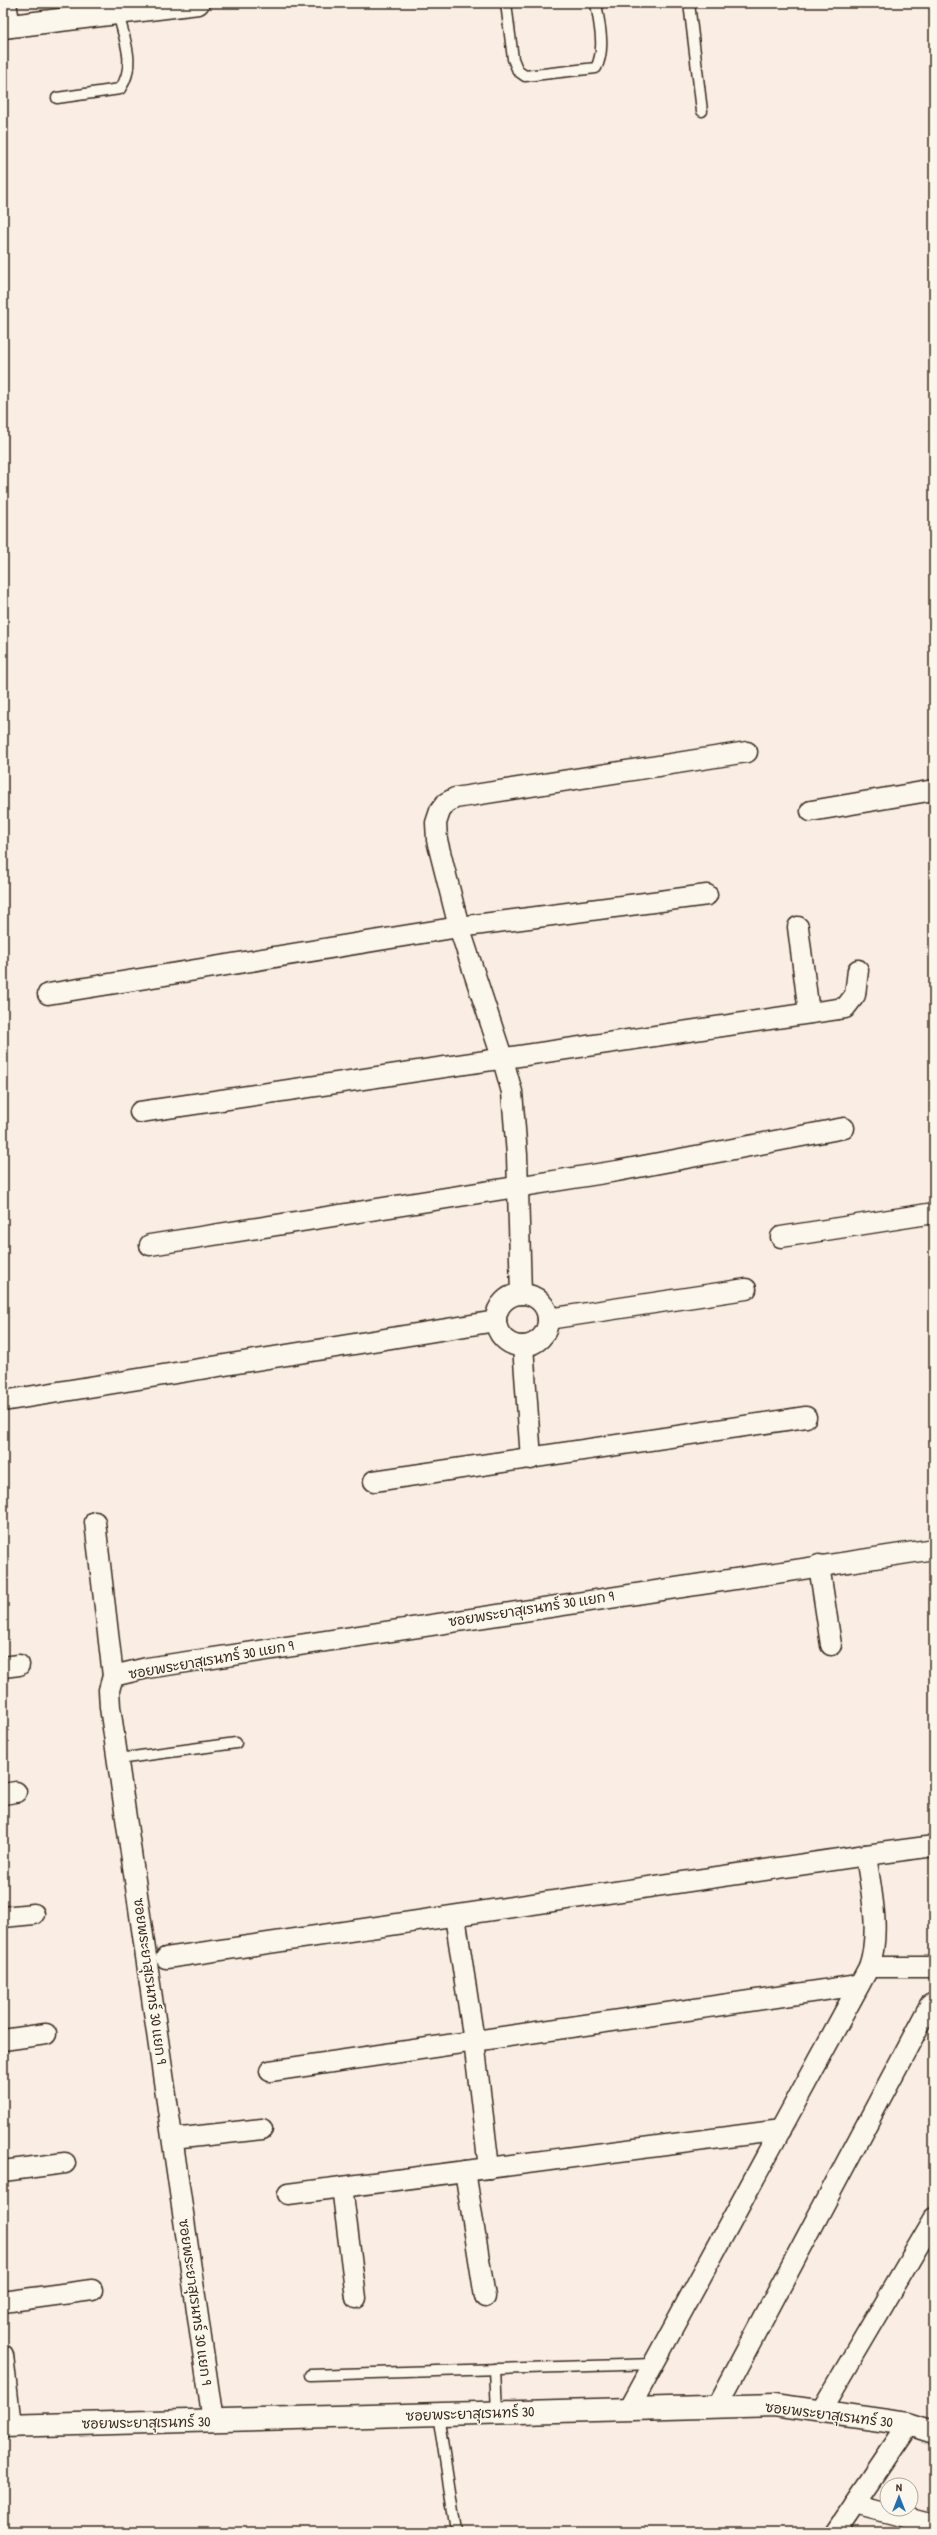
<svg xmlns="http://www.w3.org/2000/svg" width="937" height="2535" viewBox="0 0 937 2535" font-family="'Patrick Hand','Playpen Sans Thai',sans-serif">
	<rect width="100%" height="100%" fill="#faeee4"/>
	<filter id="ink" filterUnits="userSpaceOnUse"><feTurbulence type="fractalNoise" baseFrequency=".025" numOctaves="2"/><feDisplacementMap in="SourceGraphic" scale="8" xChannelSelector="R" yChannelSelector="G"/><feConvolveMatrix kernelMatrix="1 2 1 2 8 2 1 2 1" color-interpolation-filters="sRGB"/></filter>
	<g filter="url(#ink)">
		<g fill="none" stroke-linecap="round" stroke-linejoin="round">
			<g stroke="#3b2a1e" stroke-width="13">
				<g id="lane">
					<path d="M 506,3 L 513,59 L 518,71 L 525,76 L 596,68 C 606,49 599,23 596,3"/>
					<path d="M 689,3 L 702,111"/>
					<path d="M 57,98 L 120,89 C 137,65 124,39 118,13"/>
					<path d="M 118,1759 L 236,1743"/>
					<path d="M 495,2369 L 497,2412"/>
					<path d="M 310,2375 L 654,2364"/>
					<path d="M 438,2414 L 456,2532"/>
				</g>
			</g>
			<g stroke="#3b2a1e" stroke-width="23">
				<g id="street">
					<path d="M 6,3 L 10,27"/>
					<path d="M 811,811 L 934,790"/>
					<path d="M 798,927 L 809,1013"/>
					<path d="M 48,994 L 459,927 L 707,895"/>
					<path d="M 140,1112 L 845,1008 L 855,995 L 858,970"/>
					<path d="M 781,1237 L 934,1213"/>
					<path d="M 150,1245 L 617,1171 L 844,1128"/>
					<path d="M 521,1294 L 517,1155 L 512,1092 L 503,1060 L 459,927 L 437,840 L 436,823 L 440,811 L 446,803 L 455,798 L 747,752"/>
					<circle cx="522" cy="1320" r="26"/>
					<path d="M 548,1319 L 746,1289"/>
					<path d="M 523,1346 L 531,1459"/>
					<path d="M 3,1401 L 496,1321"/>
					<path d="M 374,1481 L 806,1417"/>
					<path d="M 95,1522 L 113,1676 L 109,1690 L 110,1707 L 213,2421"/>
					<path d="M 819,1565 L 831,1645"/>
					<path d="M 3,1667 L 19,1665"/>
					<path d="M 113,1676 L 147,1668 L 934,1549"/>
					<path d="M 3,1794 L 16,1792"/>
					<path d="M 866,1855 L 934,1846"/>
					<path d="M 455,1916 L 474,2041 L 489,2168"/>
					<path d="M 3,1917 L 34,1914"/>
					<path d="M 166,1958 L 866,1855 C 871,1892 881,1931 869,1967 L 629,2409"/>
					<path d="M 869,1967 L 934,1967"/>
					<path d="M 3,2040 L 46,2034"/>
					<path d="M 270,2071 L 859,1985"/>
					<path d="M 173,2139 L 262,2129"/>
					<path d="M 3,2171 L 65,2163"/>
					<path d="M 465,2171 L 485,2297"/>
					<path d="M 342,2187 L 356,2298"/>
					<path d="M 288,2194 L 781,2130"/>
					<path d="M 3,2302 L 92,2290"/>
					<path d="M 3,2355 L 11,2426"/>
					<path d="M 717,2406 L 930,2005 L 934,2003"/>
					<path d="M 821,2411 L 934,2219"/>
					<path d="M 855,2504 L 934,2525"/>
					<path d="M 836,2532 L 909,2424"/>
				</g>
			</g>
			<g stroke="#3b2a1e" stroke-width="25">
				<g id="secondary">
					<path d="M 3,27 L 198,3"/>
					<path d="M 3,2426 L 774,2405 L 909,2424 L 934,2432"/>
				</g>
			</g>
			<use href="#lane" stroke="#fbf7ec" stroke-width="10"/>
			<use href="#street" stroke="#fbf7ec" stroke-width="20"/>
			<use href="#secondary" stroke="#fbf7ec" stroke-width="22"/>
		</g>
	</g>
	<g text-anchor="middle" dominant-baseline="central" stroke-width="3" stroke-linejoin="round" paint-order="stroke">
		<g font-size="14" fill="#3b2a1e" stroke="#fbf7ec">
			<text transform="translate(531 1608) rotate(-9)">ซอยพระยาสุเรนทร์ 30 แยก 9</text>
			<text transform="translate(211 1659) rotate(-10)">ซอยพระยาสุเรนทร์ 30 แยก 9</text>
			<text transform="translate(151 1981) rotate(82)">ซอยพระยาสุเรนทร์ 30 แยก 9</text>
			<text transform="translate(196 2302) rotate(82)">ซอยพระยาสุเรนทร์ 30 แยก 9</text>
			<text transform="translate(470 2413) rotate(-2)">ซอยพระยาสุเรนทร์ 30</text>
			<text transform="translate(829 2414) rotate(7)">ซอยพระยาสุเรนทร์ 30</text>
			<text transform="translate(146 2422) rotate(-1)">ซอยพระยาสุเรนทร์ 30</text>
		</g>
	</g>
	<rect width="937" height="2535" fill="none" stroke="#fbf7ec" stroke-width="16"/>
	<rect x="8" y="8" width="921" height="2519" fill="none" stroke="#3b2a1e" stroke-width="1.5" filter="url(#ink)"/>
	<g transform="translate(899 2497)"><circle r="19" fill="#fbf7ec" stroke="#aea59a"/>
	<path d="M0-3L7 15L0 10L-7 15Z" fill="#1f6fb2"/>
	<text y="-6" font-size="11" font-weight="bold" text-anchor="middle" fill="#3b2a1e">N</text>
	</g>
</svg>
